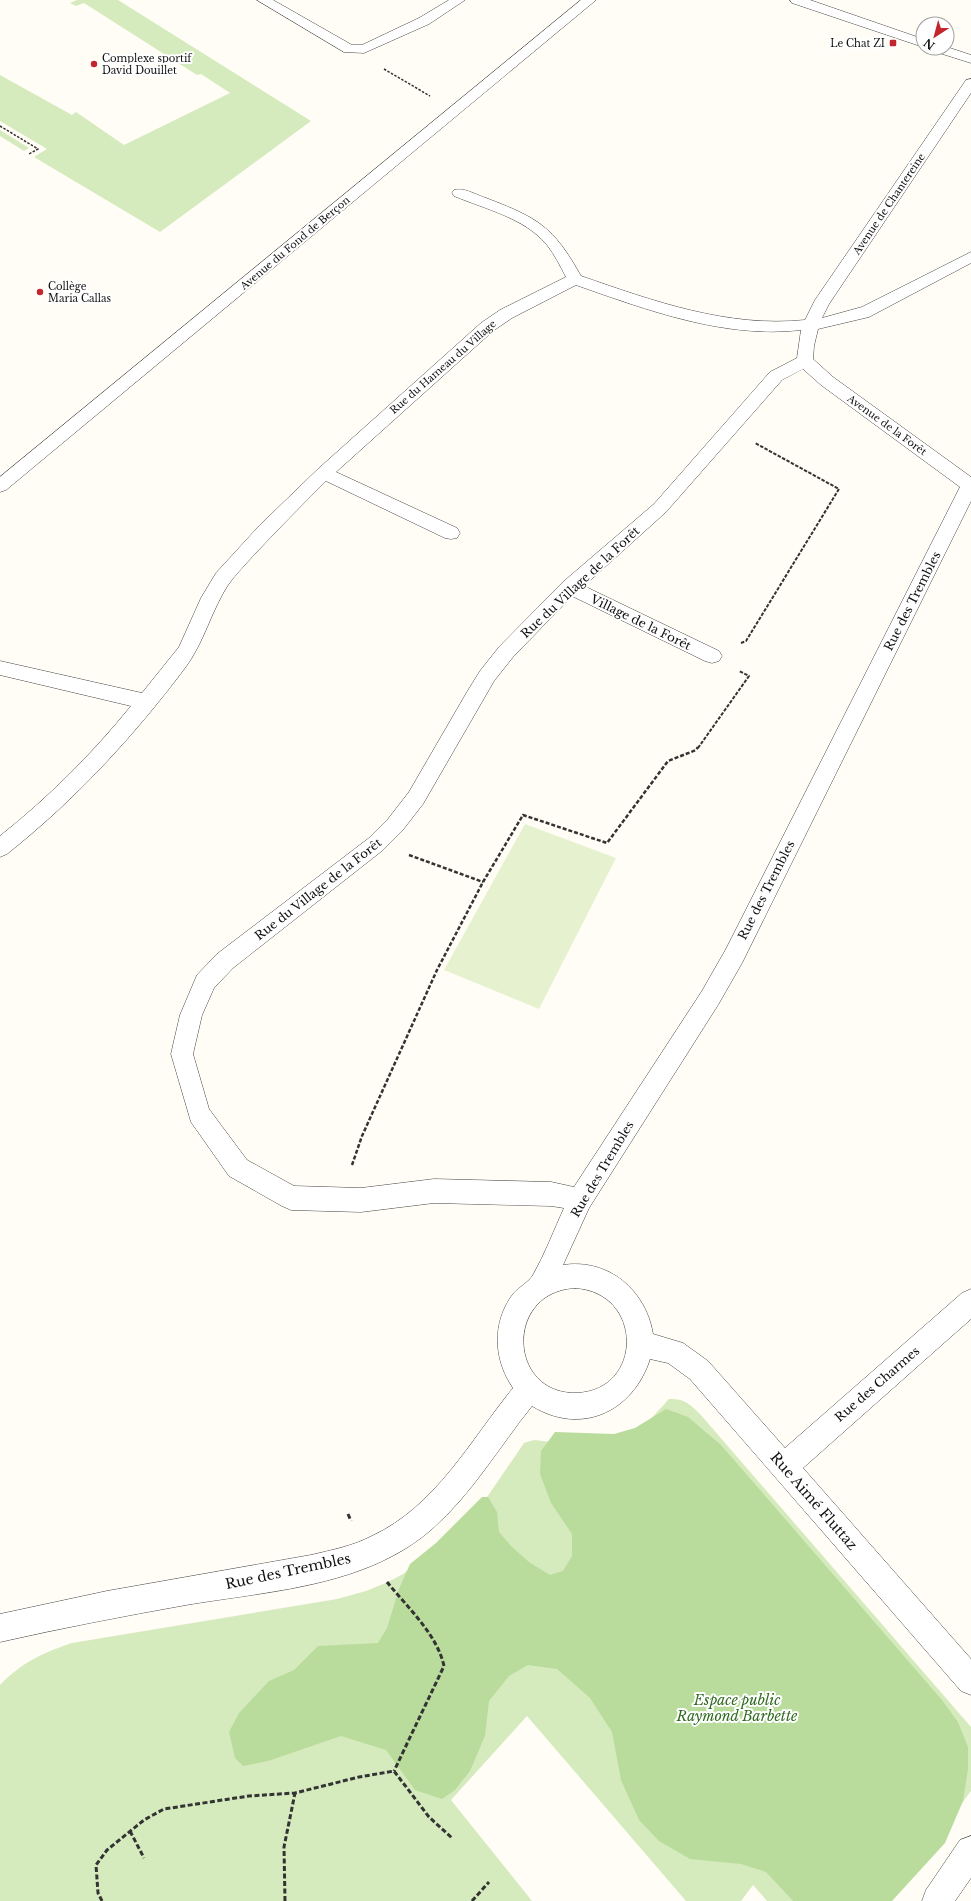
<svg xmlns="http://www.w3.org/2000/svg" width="971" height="1901" viewBox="0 0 971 1901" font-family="'Libre Baskerville',serif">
	<rect width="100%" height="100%" fill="#fffdf5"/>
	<g fill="#d5ebbd">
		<path d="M 77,0 L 118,0 L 311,121 L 160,232 L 34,157 L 47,149 L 0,121 L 0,75 L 72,115 L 76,112 L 124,145 L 230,93 L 201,74 L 197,75 L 84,3 L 76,6 L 70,3 Z"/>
		<path d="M 0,130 L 29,148 L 24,151 L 0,136 Z"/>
		<path d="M 669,1399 C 683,1398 690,1404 700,1414 L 971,1727 L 971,1791 L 890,1901 L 767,1901 L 753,1885 L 741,1901 L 686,1901 L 527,1716 L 451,1800 L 532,1901 L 0,1901 L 0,1685 C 22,1662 43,1653 72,1643 L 337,1599 L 366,1591 L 388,1582 L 403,1574 L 429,1553 L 485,1500 L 524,1443 L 534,1440 L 594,1447 L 647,1423 Z"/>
	</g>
	<path fill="#b9dc9c" d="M 666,1409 L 688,1417 L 721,1445 L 942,1700 L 958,1722 L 968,1747 L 968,1769 L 963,1801 L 945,1843 L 892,1901 L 793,1901 L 766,1872 L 741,1864 L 690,1859 L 659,1841 L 639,1820 L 621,1780 L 612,1732 L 590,1698 L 557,1669 L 528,1665 L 509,1676 L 489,1701 L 485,1736 L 470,1771 L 455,1790 L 442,1799 L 415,1790 L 386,1750 L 341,1736 L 268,1761 L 243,1766 L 235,1758 L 229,1732 L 239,1713 L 269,1681 L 294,1670 L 318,1646 L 378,1643 L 387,1628 L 399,1589 L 410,1564 L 436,1543 L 482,1497 L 488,1497 L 497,1512 L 499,1532 L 511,1546 L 529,1562 L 550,1575 L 563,1571 L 572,1556 L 572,1534 L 551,1503 L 540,1474 L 541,1451 L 555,1432 L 614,1434 L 635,1428 Z"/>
	<path fill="#e6f2cf" d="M 525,824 L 616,858 L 539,1009 L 444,970 Z"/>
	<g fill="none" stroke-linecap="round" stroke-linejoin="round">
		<g stroke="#444" stroke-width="1">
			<g id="street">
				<path d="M 257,0 L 273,0 L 352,45 L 362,45 L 419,18 L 449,0 L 465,0 L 429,24 L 364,53 L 344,52 Z"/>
				<path d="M 581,0 L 596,0 L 6,490 L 0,492 L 0,477 Z"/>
				<path d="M 790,0 L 810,0 L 923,39 L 923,47 L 792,3 Z"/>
				<path d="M 947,47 L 971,55 L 971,63 L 933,51 L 931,48 L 947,48 Z"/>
				<path d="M 971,79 L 971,93 L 829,304 L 822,318 L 862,307 L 971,252 L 971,263 L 869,317 L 818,329 L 814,346 L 813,359 L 833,377 L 971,477 L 971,501 L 742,963 L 718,1005 L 589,1208 L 563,1265 C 608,1258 646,1290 653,1334 L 683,1343 L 708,1361 L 785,1448 L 962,1293 L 971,1289 L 971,1319 L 803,1468 L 971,1659 L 971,1695 L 961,1691 L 690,1379 L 668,1363 L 650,1359 C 633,1412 581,1436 532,1406 C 499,1447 472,1494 432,1529 C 366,1587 268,1591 186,1605 C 124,1616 62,1628 0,1642 L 0,1614 L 107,1591 L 311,1555 C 332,1550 353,1546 372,1536 C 436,1506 470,1441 513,1388 C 493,1359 492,1322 513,1294 C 519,1287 529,1282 533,1275 C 545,1254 554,1230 564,1208 L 551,1206 L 434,1203 L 361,1212 L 291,1210 L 282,1206 L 229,1176 L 191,1122 L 171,1054 L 180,1015 L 194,982 L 197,975 L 217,954 L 369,838 L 388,819 L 409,792 L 467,692 L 480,671 L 499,647 L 563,582 L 654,504 L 770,372 L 797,358 L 801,330 C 725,339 647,310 576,285 L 512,318 L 493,331 L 336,472 L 457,528 L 460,533 L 457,538 L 451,539 L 445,538 L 326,481 C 301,506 276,531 252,557 C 244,566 235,575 228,585 C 211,611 204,643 185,668 C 133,737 75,800 7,854 L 0,857 L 0,836 C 49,797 92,754 131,706 L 0,675 L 0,661 L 142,693 L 179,647 L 201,598 L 216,573 L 260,525 L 318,469 L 481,323 L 500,310 L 566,277 C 560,266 555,255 547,245 C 525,218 485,209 454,196 L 452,193 L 454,190 C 464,187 476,195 486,198 C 538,218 553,226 581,276 C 653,301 728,328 805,320 L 815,300 L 964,83 L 966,80 ZM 803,369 L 821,385 L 960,487 L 726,949 L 702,991 L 574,1187 L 551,1182 L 434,1179 L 361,1188 L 294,1186 L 247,1160 L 209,1109 L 193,1054 L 202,1015 L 214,988 L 233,968 L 383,850 L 402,831 L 423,804 L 494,681 L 513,657 L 572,596 L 705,661 L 712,663 L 719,661 L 722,656 L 719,651 L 584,586 L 666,512 L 782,380 ZM 575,1288 C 644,1292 644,1391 576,1393 C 508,1394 504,1292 575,1288 Z"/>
				<path d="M 971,1836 L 971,1878 L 955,1901 L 922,1901 L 926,1890 L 960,1840 Z"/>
			</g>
		</g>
		<g stroke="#333" stroke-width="1.5" stroke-dasharray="2.5 1.5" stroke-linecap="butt">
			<path d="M 384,69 L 430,96"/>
			<path d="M 0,126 L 38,149 L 29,154"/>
		</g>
		<g stroke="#333" stroke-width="2" stroke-dasharray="3.5 1.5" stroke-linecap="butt">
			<path d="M 741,643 L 746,641 L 839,489 L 755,443"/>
			<path d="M 698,748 L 749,676 L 739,671"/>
		</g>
		<g stroke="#333" stroke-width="2.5" stroke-dasharray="4 2" stroke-linecap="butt">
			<path d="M 409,855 L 483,882"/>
			<path d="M 352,1165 L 362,1136 L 437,970 L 483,882 L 523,815 L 607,843 L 668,761 L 696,750 L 698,747"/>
		</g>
		<g stroke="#333" stroke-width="3" stroke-dasharray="5 2.5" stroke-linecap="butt">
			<path d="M 348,1514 L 351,1521"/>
			<path d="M 387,1582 C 407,1607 437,1634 444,1666 L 394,1771"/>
			<path d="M 130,1831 L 144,1858"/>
			<path d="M 102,1901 L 98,1893 L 96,1865 L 107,1850 L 144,1820 L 164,1809 L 249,1796 L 295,1793 L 359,1777 L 394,1771 L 429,1817 L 452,1838"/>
			<path d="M 285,1901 L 284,1847 L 295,1793"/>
			<path d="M 472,1901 L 489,1882"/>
		</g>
		<use href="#street" fill="#fff" fill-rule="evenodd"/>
	</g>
	<g fill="#c4262e" stroke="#fff" stroke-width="1.5">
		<rect x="889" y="39" width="8" height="8" rx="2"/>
		<circle cx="94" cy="64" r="4"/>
		<circle cx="40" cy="292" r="4"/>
	</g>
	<g text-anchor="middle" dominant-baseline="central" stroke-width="4" stroke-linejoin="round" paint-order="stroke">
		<g font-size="10" fill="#111" stroke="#fff" text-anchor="start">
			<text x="885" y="43" text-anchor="end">Le Chat ZI</text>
			<text x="102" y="58">Complexe sportif<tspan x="102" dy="12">David Douillet</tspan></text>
			<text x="48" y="286">Collège<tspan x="48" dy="12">Maria Callas</tspan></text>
		</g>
		<g font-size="10" fill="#111" stroke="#fff">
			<text transform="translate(889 204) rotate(-56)">Avenue de Chantereine</text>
			<text transform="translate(295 243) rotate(-40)">Avenue du Fond de Berçon</text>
			<text transform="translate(443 367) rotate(-41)">Rue du Hameau du Village</text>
			<text transform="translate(887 425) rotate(36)">Avenue de la Forêt</text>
		</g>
		<g font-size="12" fill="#111" stroke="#fff">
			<text transform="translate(580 582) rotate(-43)">Rue du Village de la Forêt</text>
			<text transform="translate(912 601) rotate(-63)">Rue des Trembles</text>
			<text transform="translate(641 622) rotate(26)">Village de la Forêt</text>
			<text transform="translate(318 889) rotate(-38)">Rue du Village de la Forêt</text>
			<text transform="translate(766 890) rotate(-63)">Rue des Trembles</text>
			<text transform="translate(602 1169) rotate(-59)">Rue des Trembles</text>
			<text transform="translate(877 1384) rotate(-41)">Rue des Charmes</text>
		</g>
		<g font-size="14" fill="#111" stroke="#fff">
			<text transform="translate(814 1501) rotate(49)">Rue Aimé Fluttaz</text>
			<text transform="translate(288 1571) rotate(-12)">Rue des Trembles</text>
		</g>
		<g font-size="14" font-style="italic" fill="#2f6b1f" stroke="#fff">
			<text x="737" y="1700">Espace public<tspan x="737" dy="16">Raymond Barbette</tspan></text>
		</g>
	</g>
	<g transform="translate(935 36) rotate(216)"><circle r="19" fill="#ffffff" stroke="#a0a0a0"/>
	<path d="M0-3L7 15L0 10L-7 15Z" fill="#c4262e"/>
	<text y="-6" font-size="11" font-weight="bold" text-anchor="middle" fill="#111111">N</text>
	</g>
</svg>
